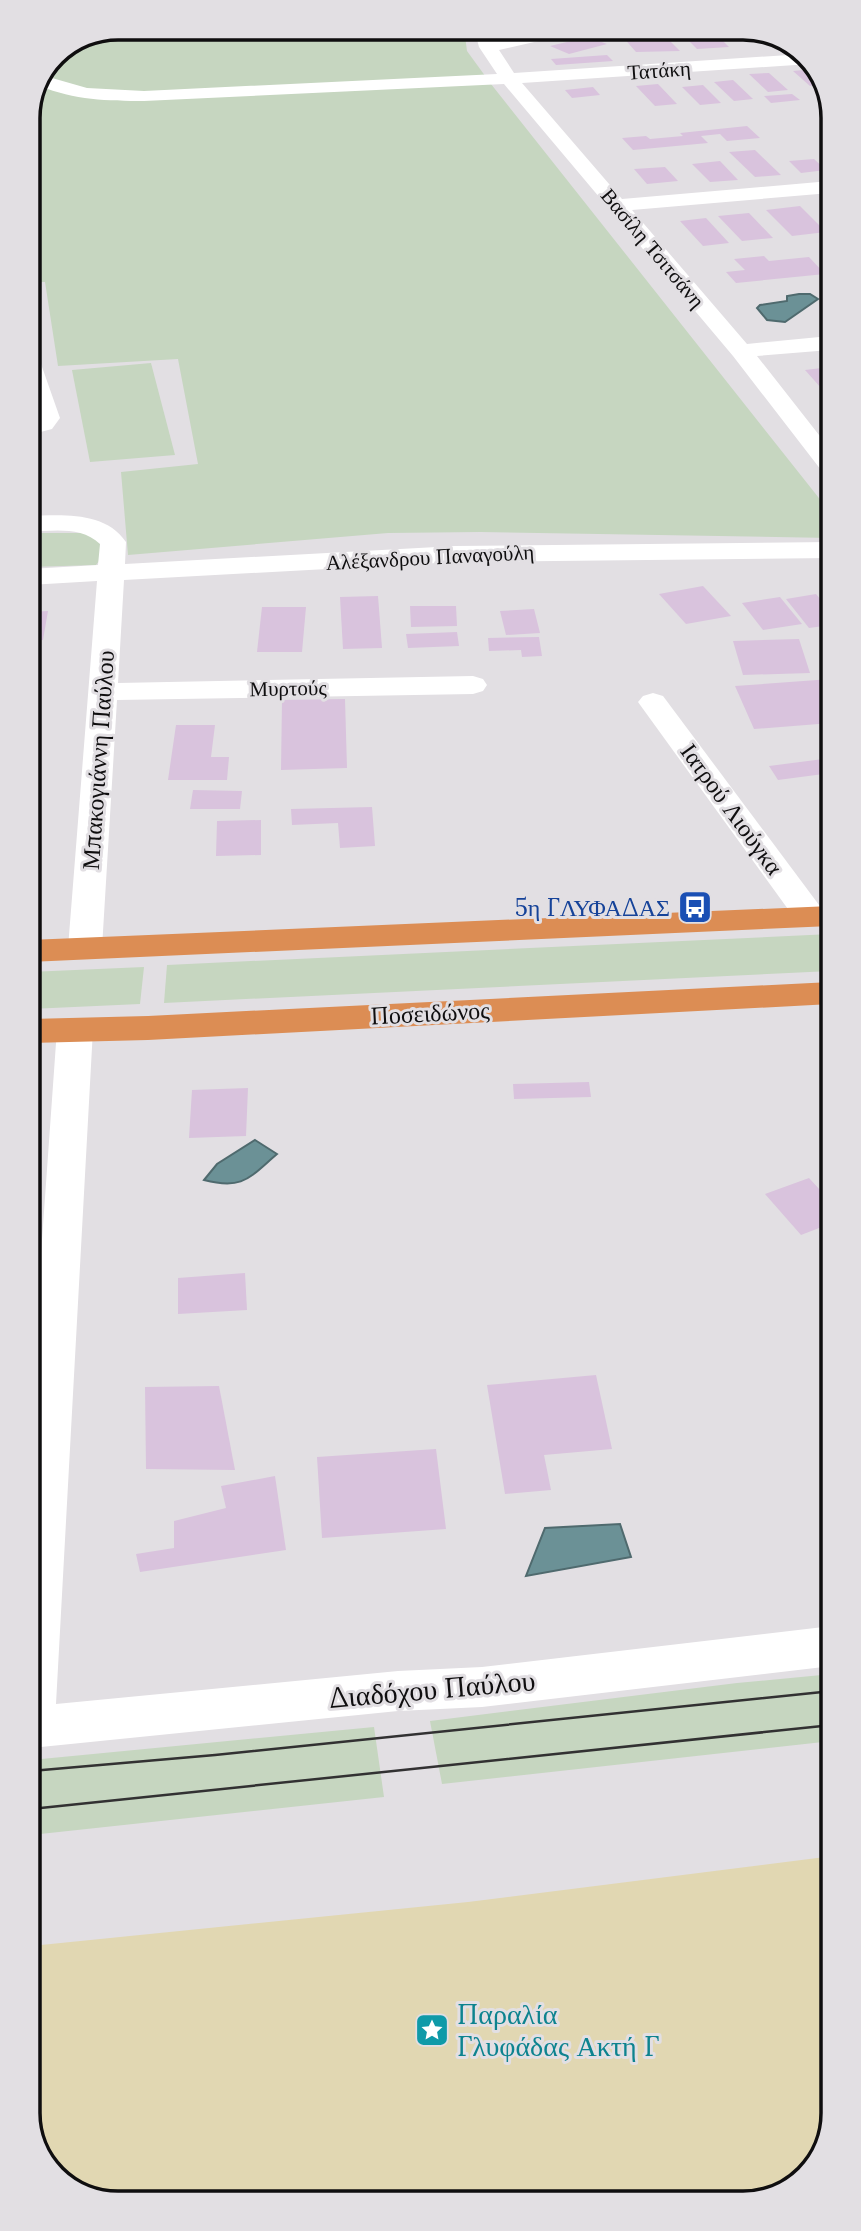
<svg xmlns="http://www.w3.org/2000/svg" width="861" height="2231" viewBox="0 0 861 2231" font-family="Lora,serif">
	<rect width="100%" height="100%" fill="#e2dfe3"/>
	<g fill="#c6d6c0">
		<path d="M 118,28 L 464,28 L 467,51 L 491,84 L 830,512 L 831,538 L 480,532 L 388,533 L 128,555 L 121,472 L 198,464 L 178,359 L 58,366 L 45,282 L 28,282 L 28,113 L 55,54 Z"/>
		<path d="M 151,363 L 175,455 L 90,462 L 72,370 Z"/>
		<path d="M 29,533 L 90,533 L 103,541 L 105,553 L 96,565 L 29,567 Z"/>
		<path d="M 831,934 L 831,971 L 164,1003 L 167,965 Z"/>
		<path d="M 144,967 L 140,1004 L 30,1009 L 29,972 Z"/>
		<path d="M 832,1674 L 832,1741 L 442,1784 L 430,1721 L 737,1683 Z"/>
		<path d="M 374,1727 L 384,1797 L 31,1835 L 31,1760 Z"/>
	</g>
	<path fill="#e1d7b2" d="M 833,1856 L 833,2113 L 814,2168 L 766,2200 L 112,2203 L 59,2181 L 31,2136 L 31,1946 L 468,1902 Z"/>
	<g fill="#6b9196" stroke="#4f6a6e" stroke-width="2">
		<path d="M 799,294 L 810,294 L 818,299 L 785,322 L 767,320 L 757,308 L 760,305 L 787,301 L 787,296 Z"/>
		<path d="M 255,1140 L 277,1154 C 249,1178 243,1190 204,1180 L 217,1164 Z"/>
		<path d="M 620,1524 L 631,1557 L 526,1576 L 545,1528 Z"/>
	</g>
	<g fill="#d9c3dd">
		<path d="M 663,34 L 680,51 L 636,52 L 622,36 Z"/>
		<path d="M 718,36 L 729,47 L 697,49 L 686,38 Z"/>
		<path d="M 588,37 L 607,44 L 569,54 L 550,46 Z"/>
		<path d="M 607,55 L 613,61 L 556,65 L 551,59 Z"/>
		<path d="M 814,69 L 823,84 L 810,86 L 793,71 Z"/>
		<path d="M 769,73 L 788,90 L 768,92 L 749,74 Z"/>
		<path d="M 733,80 L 753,99 L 734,101 L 714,82 Z"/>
		<path d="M 658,84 L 677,104 L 655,106 L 636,86 Z"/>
		<path d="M 703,85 L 721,103 L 700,105 L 682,87 Z"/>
		<path d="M 593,87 L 600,95 L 572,98 L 565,90 Z"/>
		<path d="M 792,94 L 800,100 L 771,103 L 764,96 Z"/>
		<path d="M 747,126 L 760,138 L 727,141 L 720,134 L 701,136 L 708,143 L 633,150 L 622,138 L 646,136 L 650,139 L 683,136 L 680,133 Z"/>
		<path d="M 755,150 L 781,175 L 755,177 L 729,152 Z"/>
		<path d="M 814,159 L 826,170 L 801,173 L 789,161 Z"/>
		<path d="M 720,161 L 738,180 L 710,182 L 692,164 Z"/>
		<path d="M 665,167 L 678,181 L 647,184 L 634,169 Z"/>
		<path d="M 800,206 L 826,232 L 792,236 L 766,210 Z"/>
		<path d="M 749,213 L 773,238 L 742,241 L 718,216 Z"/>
		<path d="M 706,218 L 729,243 L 703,246 L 680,221 Z"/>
		<path d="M 764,256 L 769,261 L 809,257 L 825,274 L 736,283 L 726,272 L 745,270 L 734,259 Z"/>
		<path d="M 830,367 L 830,398 L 805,370 Z"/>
		<path d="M 703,586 L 731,616 L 686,624 L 659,594 Z"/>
		<path d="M 816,594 L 831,612 L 831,625 L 809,628 L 786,599 Z"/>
		<path d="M 378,596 L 382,648 L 343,649 L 340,597 Z"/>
		<path d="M 780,597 L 802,624 L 763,630 L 742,603 Z"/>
		<path d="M 410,606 L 456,606 L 457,626 L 411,627 Z"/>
		<path d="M 262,607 L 306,607 L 302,652 L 257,652 Z"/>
		<path d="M 534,609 L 540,633 L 506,635 L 500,611 Z"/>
		<path d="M 48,611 L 43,640 L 29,641 L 29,612 Z"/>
		<path d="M 457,632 L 459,646 L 408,648 L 406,634 Z"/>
		<path d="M 539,637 L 542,656 L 522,657 L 521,650 L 489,651 L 488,638 Z"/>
		<path d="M 799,639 L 810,673 L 743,675 L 733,641 Z"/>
		<path d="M 831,679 L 831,723 L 754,729 L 735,686 Z"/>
		<path d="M 345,699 L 347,768 L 281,770 L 282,700 Z"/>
		<path d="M 176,725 L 215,725 L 211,757 L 229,757 L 227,780 L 168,780 Z"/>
		<path d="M 831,758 L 831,773 L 778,780 L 769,766 Z"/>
		<path d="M 193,790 L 242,791 L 240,809 L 190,809 Z"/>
		<path d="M 372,807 L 375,846 L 340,848 L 338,823 L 292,825 L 291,809 Z"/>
		<path d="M 261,820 L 261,855 L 216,856 L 217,821 Z"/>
		<path d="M 589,1082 L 591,1097 L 514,1099 L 513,1084 Z"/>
		<path d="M 248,1088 L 246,1136 L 189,1138 L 192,1090 Z"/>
		<path d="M 809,1178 L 832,1203 L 832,1223 L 801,1235 L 765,1194 Z"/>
		<path d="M 245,1273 L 247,1310 L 178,1314 L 178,1278 Z"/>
		<path d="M 596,1375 L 612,1449 L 544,1455 L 551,1490 L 505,1494 L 487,1385 Z"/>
		<path d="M 219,1386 L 235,1470 L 146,1469 L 145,1387 Z"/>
		<path d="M 436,1449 L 446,1529 L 322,1538 L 317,1457 Z"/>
		<path d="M 275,1476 L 286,1550 L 140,1572 L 136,1554 L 174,1548 L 174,1521 L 226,1508 L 221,1486 Z"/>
	</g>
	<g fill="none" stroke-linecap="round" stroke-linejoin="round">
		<g fill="#fff" fill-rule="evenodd">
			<path d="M 474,28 L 491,28 L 494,40 L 549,28 L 580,28 L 578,32 L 499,50 L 514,73 L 804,54 L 810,64 L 522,83 L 622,199 L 830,181 L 830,193 L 632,210 L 747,344 L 830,336 L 830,350 L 757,356 L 830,449 L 830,472 L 821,470 L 733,356 L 504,84 L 144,101 C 108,101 74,100 40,86 L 45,76 L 87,88 L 144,91 L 497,74 L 479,47 Z"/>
			<path d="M 29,357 L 37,359 L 41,364 L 60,418 L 52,429 L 29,435 L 29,421 L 36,417 L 29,396 Z"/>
			<path d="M 29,516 C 62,515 105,511 126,542 L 125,564 L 455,546 L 831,542 L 831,558 L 455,562 L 124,580 L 118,683 L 473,676 L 483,679 L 487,685 L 483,691 L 473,694 L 117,700 L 102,948 L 97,955 L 85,958 L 73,955 L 68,948 L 97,581 L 29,585 L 29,569 L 98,565 L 100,544 C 81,526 52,531 29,532 Z"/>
			<path d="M 653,693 L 663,696 L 822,909 L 827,916 L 822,923 L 810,926 L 798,923 L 638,702 L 643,696 Z"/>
			<path d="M 75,1018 L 87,1021 L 93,1029 L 56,1704 L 398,1671 L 482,1667 L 832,1626 L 832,1666 L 482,1707 L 398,1711 L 31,1748 L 30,1408 L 57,1029 L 63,1021 Z"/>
		</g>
		<g fill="#dc8d54" fill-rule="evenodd">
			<path d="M 831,906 L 831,926 L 29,962 L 29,940 Z"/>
			<path d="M 831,982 L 831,1004 L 148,1040 L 30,1043 L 30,1019 L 148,1016 Z"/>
		</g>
		<g stroke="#323132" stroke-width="2.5">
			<path d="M 31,1771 L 215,1755 L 832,1691"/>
			<path d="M 31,1809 L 832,1725"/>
		</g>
	</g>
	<defs>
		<g id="bus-square" transform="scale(1.75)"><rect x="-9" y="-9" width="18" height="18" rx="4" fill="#1a4fb4" stroke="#e2dfe3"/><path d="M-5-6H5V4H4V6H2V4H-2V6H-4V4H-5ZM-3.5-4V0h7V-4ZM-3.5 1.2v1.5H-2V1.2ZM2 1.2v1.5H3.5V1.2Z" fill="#fff"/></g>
		<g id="sight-square" transform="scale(1.75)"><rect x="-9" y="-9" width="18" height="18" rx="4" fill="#0f9aa8" stroke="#e2dfe3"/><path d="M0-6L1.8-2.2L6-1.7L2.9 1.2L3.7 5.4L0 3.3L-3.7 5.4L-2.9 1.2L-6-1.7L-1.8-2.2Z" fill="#fff"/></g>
	</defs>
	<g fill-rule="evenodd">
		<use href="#bus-square" x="695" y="907"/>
		<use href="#sight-square" x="432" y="2030"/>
	</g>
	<g text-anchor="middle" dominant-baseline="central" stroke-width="6" stroke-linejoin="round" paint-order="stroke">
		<g font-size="21" fill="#0f0e0f" stroke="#e2dfe3">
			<text transform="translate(659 70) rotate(-4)">Τατάκη</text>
			<text transform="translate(653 248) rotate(50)">Βασίλη Τσιτσάνη</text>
			<text transform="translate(430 557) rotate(-3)">Αλέξανδρου Παναγούλη</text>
			<text transform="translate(288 688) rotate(-1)">Μυρτούς</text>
		</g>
		<g font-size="24" fill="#0f0e0f" stroke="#e2dfe3">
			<text transform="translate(98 760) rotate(-86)">Μπακογιάννη Παύλου</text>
			<text transform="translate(732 809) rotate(54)">Ιατρού Λιούγκα</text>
			<text transform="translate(430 1013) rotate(-3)">Ποσειδώνος</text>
		</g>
		<g font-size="24" fill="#164399" stroke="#e2dfe3" text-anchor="end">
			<text x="670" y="907">5η ΓΛΥΦΑΔΑΣ</text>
		</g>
		<g font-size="28" fill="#0f0e0f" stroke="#e2dfe3">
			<text transform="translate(432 1689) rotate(-5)">Διαδόχου Παύλου</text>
		</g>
		<g font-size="28" fill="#0d838f" stroke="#e2dfe3" text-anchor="start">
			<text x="457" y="2014">Παραλία<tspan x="457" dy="32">Γλυφάδας Ακτή Γ</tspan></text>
		</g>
	</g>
	<path d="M0 0H861V2231H0ZM118 40H743A78 78 0 0 1 821 118V2113A78 78 0 0 1 743 2191H118A78 78 0 0 1 40 2113V118A78 78 0 0 1 118 40Z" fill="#e2dfe3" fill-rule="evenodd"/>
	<path fill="none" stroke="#0f0e0f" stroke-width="3.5" d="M118 40H743A78 78 0 0 1 821 118V2113A78 78 0 0 1 743 2191H118A78 78 0 0 1 40 2113V118A78 78 0 0 1 118 40Z"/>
</svg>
